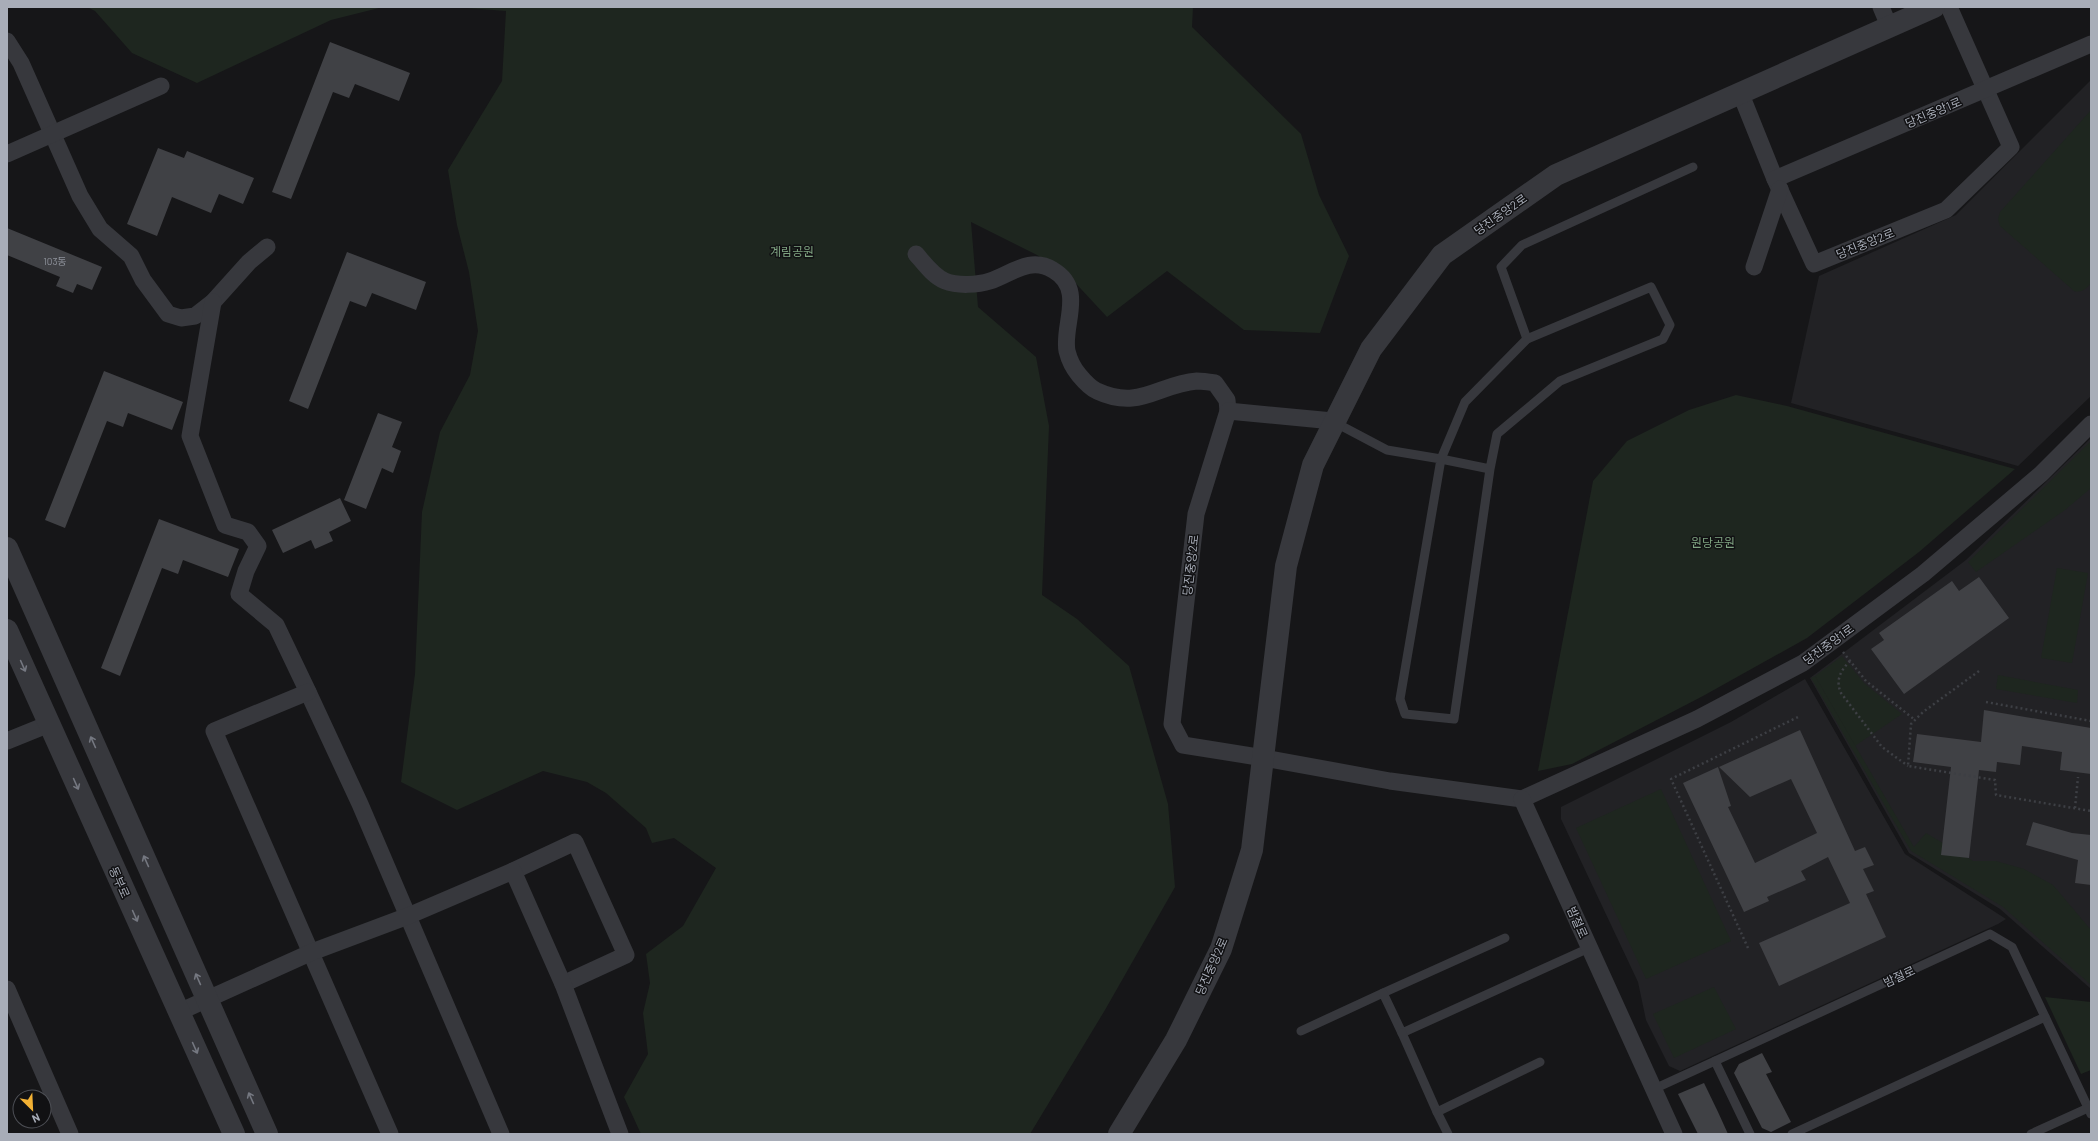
<svg xmlns="http://www.w3.org/2000/svg" width="2098" height="1141" viewBox="0 0 2098 1141" font-family="Barlow,'Noto Sans KR',sans-serif">
	<rect width="100%" height="100%" fill="#161618"/>
	<g fill="#222225">
		<path d="M 2091,80 L 2091,396 L 2018,466 L 1791,403 L 1819,276 L 1956,215 Z"/>
		<path d="M 2091,438 L 2091,989 L 2000,909 L 1909,853 L 1810,678 L 1966,560 Z"/>
		<path d="M 1805,679 L 1905,854 L 2006,919 L 1998,924 L 1680,1071 L 1669,1066 L 1646,1020 L 1638,982 L 1561,819 L 1561,807 L 1731,722 Z"/>
	</g>
	<g fill="#1e261f">
		<path d="M 87,7 L 383,7 L 331,20 L 197,83 L 132,53 L 95,11 Z"/>
		<path d="M 454,7 L 1193,7 L 1192,27 L 1301,134 L 1319,195 L 1349,256 L 1320,333 L 1244,330 L 1167,271 L 1107,317 L 1068,275 L 1037,255 L 971,222 L 978,307 L 1036,357 L 1049,426 L 1042,595 L 1077,619 L 1129,666 L 1168,804 L 1175,887 L 1105,1010 L 1030,1134 L 641,1134 L 624,1097 L 648,1054 L 643,1013 L 650,983 L 646,954 L 683,926 L 716,868 L 674,838 L 652,843 L 646,828 L 606,793 L 587,782 L 543,771 L 457,810 L 401,782 L 415,674 L 422,512 L 440,432 L 470,375 L 478,331 L 469,272 L 457,225 L 448,170 L 502,81 L 506,11 Z"/>
		<path d="M 2091,110 L 2091,283 C 2086,289 2082,293 2074,291 L 2000,226 L 1998,219 L 2000,212 Z"/>
		<path d="M 1736,395 L 1787,406 L 2015,469 L 1919,552 L 1807,638 L 1703,696 L 1572,764 L 1538,771 L 1593,481 L 1627,441 L 1689,410 Z"/>
		<path d="M 2091,441 L 2091,488 L 2065,510 L 1976,572 L 1968,562 Z"/>
		<path d="M 2057,568 L 2088,573 L 2072,663 L 2041,658 Z"/>
		<path d="M 1842,656 L 1864,683 L 1902,714 L 1855,746 L 1815,676 Z"/>
		<path d="M 1998,675 L 2078,690 L 2077,703 L 1996,689 Z"/>
		<path d="M 1815,676 L 1914,847 L 1926,833 L 1973,861 L 1996,861 L 2024,869 L 2053,885 L 2091,930 L 2091,985 L 2003,907 L 1911,851 L 1811,678 Z"/>
		<path d="M 1661,789 L 1731,941 L 1646,979 L 1576,828 Z"/>
		<path d="M 1714,987 L 1736,1029 L 1674,1058 L 1653,1014 Z"/>
		<path d="M 2045,997 L 2091,1002 L 2091,1070 L 2081,1074 Z"/>
	</g>
	<g fill="#404145">
		<path d="M 330,42 L 410,73 L 399,101 L 355,84 L 349,98 L 333,92 L 291,199 L 272,192 Z"/>
		<path d="M 158,148 L 184,158 L 187,151 L 254,178 L 243,204 L 219,194 L 211,213 L 172,197 L 157,236 L 127,224 Z"/>
		<path d="M 7,228 L 102,267 L 92,290 L 77,284 L 73,293 L 56,286 L 60,277 L 7,255 Z"/>
		<path d="M 347,252 L 426,282 L 416,310 L 372,293 L 366,307 L 350,301 L 308,409 L 289,401 Z"/>
		<path d="M 104,371 L 183,402 L 172,430 L 128,413 L 123,427 L 107,421 L 65,528 L 45,520 Z"/>
		<path d="M 378,413 L 402,422 L 392,447 L 401,451 L 393,473 L 382,468 L 366,509 L 344,500 Z"/>
		<path d="M 340,498 L 351,521 L 329,532 L 333,541 L 315,549 L 311,540 L 283,553 L 272,530 Z"/>
		<path d="M 159,519 L 239,549 L 228,577 L 183,560 L 178,574 L 162,568 L 120,676 L 101,668 Z"/>
		<path d="M 1979,577 L 2009,618 L 1904,694 L 1871,649 L 1884,640 L 1879,633 L 1952,581 L 1959,591 Z"/>
		<path d="M 1984,710 L 2091,728 L 2091,774 L 2060,770 L 2062,752 L 2022,746 L 2020,765 L 1997,762 L 1996,772 L 1979,770 L 1969,858 L 1941,855 L 1951,767 L 1913,762 L 1917,734 L 1981,742 Z"/>
		<path d="M 1800,730 L 1855,851 L 1865,847 L 1874,865 L 1863,869 L 1874,891 L 1866,894 L 1886,937 L 1779,986 L 1759,943 L 1850,903 L 1828,857 L 1801,871 L 1806,880 L 1767,897 L 1769,901 L 1744,912 L 1683,783 L 1718,767 L 1731,806 L 1728,807 L 1755,863 L 1817,833 L 1791,779 L 1750,797 L 1719,767 Z"/>
		<path d="M 2033,822 L 2072,833 L 2091,835 L 2091,885 L 2075,883 L 2078,860 L 2026,845 Z"/>
		<path d="M 1762,1053 L 1772,1072 L 1766,1074 L 1791,1122 L 1771,1132 L 1762,1128 L 1734,1073 L 1739,1064 Z"/>
		<path d="M 1704,1083 L 1718,1112 L 1728,1134 L 1698,1134 L 1678,1094 Z"/>
	</g>
	<g fill="none" stroke-linecap="round" stroke-linejoin="round">
		<g stroke="#3d3f44" stroke-width="2.5" stroke-dasharray="2 3" stroke-linecap="butt">
			<path d="M 1843,652 L 1866,681 L 1915,720"/>
			<path d="M 1850,661 C 1841,670 1835,680 1841,693 L 1882,747 L 1908,766"/>
			<path d="M 1979,671 L 1923,712 L 1911,724 L 1908,766 L 1995,780 L 1996,795 L 2091,811"/>
			<path d="M 1986,702 L 2091,721"/>
			<path d="M 2075,808 L 2078,777"/>
			<path d="M 1748,948 L 1671,779 L 1798,717"/>
		</g>
		<g stroke="#37383d" stroke-width="9">
			<path d="M 1527,339 L 1501,267 L 1522,245 L 1693,167"/>
			<path d="M 1334,422 L 1387,450 L 1441,459 L 1400,699 L 1405,714 L 1454,719 L 1490,469 L 1441,459 L 1465,402 L 1527,339 L 1651,287 L 1670,325 L 1663,339 L 1560,381 L 1497,434 L 1490,469"/>
			<path d="M 1383,993 L 1505,938"/>
			<path d="M 1301,1031 L 1383,993 L 1402,1033 L 1589,948"/>
			<path d="M 1402,1033 L 1437,1112 L 1540,1062"/>
			<path d="M 1654,1089 L 1715,1061"/>
			<path d="M 1437,1112 L 1448,1134"/>
			<path d="M 1750,1134 L 1715,1061 L 1990,934 L 2012,947 L 2091,1114"/>
			<path d="M 1792,1134 L 2045,1017"/>
			<path d="M 2031,1134 L 2088,1108"/>
		</g>
		<g stroke="#37383d" stroke-width="17">
			<path d="M 1881,7 L 1889,26"/>
			<path d="M 7,41 L 21,63 L 80,196 L 100,229 L 131,256 L 143,280 L 168,314 L 181,318 L 195,316 L 213,302 L 249,262 L 267,247"/>
			<path d="M 1740,92 L 1775,179 L 1814,264 L 1946,210 L 2011,147 L 1949,7"/>
			<path d="M 7,154 L 161,86"/>
			<path d="M 1775,179 L 2091,44"/>
			<path d="M 916,254 C 924,263 933,276 945,281 C 957,286 978,285 990,281 C 1011,274 1030,256 1053,270 C 1086,289 1062,325 1067,351 C 1069,359 1074,369 1079,375 C 1084,381 1090,388 1097,391 C 1140,411 1158,384 1197,381 C 1202,381 1209,382 1215,383 L 1227,400 L 1228,411"/>
			<path d="M 1754,267 L 1780,189"/>
			<path d="M 213,302 L 190,436 L 225,525 L 248,532 L 258,546 L 246,571 L 239,594 L 276,625 L 308,692 L 360,804 L 501,1134"/>
			<path d="M 1333,421 L 1228,411 L 1196,514 L 1172,724 L 1183,745 L 1264,758 L 1390,781 L 1522,799"/>
			<path d="M 308,692 L 214,731 L 390,1134"/>
			<path d="M 7,741 L 49,724"/>
			<path d="M 1522,799 L 1697,719 L 1803,663 L 1923,574 L 2041,474 L 2091,424"/>
			<path d="M 1522,799 L 1674,1134"/>
			<path d="M 513,871 L 575,842 L 626,955 L 563,984"/>
			<path d="M 7,989 L 70,1134"/>
			<path d="M 179,1012 L 312,952 L 408,916 L 513,871 L 563,984 L 620,1134"/>
		</g>
		<g stroke="#37383d" stroke-width="22">
			<path d="M 7,548 L 267,1134"/>
			<path d="M 7,630 L 234,1134"/>
			<path d="M 1119,1134 L 1176,1040 L 1221,949 L 1252,850 L 1286,566 L 1313,465 L 1371,349 L 1442,255 L 1556,175 L 1934,7"/>
		</g>
	</g>
	<defs><path id="oneway-shaft" d="M-6 0H5M1.5-3L5.5 0L1.5 3" fill="none" stroke-width="1.6" stroke-linecap="round" stroke-linejoin="round"/></defs>
	<g stroke="#757881">
		<use href="#oneway-shaft" transform="translate(23 666) rotate(66)"/>
		<use href="#oneway-shaft" transform="translate(93 742) rotate(-114)"/>
		<use href="#oneway-shaft" transform="translate(76 784) rotate(66)"/>
		<use href="#oneway-shaft" transform="translate(146 861) rotate(-114)"/>
		<use href="#oneway-shaft" transform="translate(135 916) rotate(66)"/>
		<use href="#oneway-shaft" transform="translate(198 979) rotate(-114)"/>
		<use href="#oneway-shaft" transform="translate(195 1048) rotate(66)"/>
		<use href="#oneway-shaft" transform="translate(251 1098) rotate(-114)"/>
	</g>
	<g text-anchor="middle" dominant-baseline="central" stroke-width="3" stroke-linejoin="round" paint-order="stroke">
		<g font-size="10" fill="#8e929b">
			<text x="55" y="261">103동</text>
		</g>
		<g font-size="12" fill="#a8adb8" stroke="#111113">
			<text transform="translate(1933 112) rotate(-23)">당진중앙1로</text>
			<text transform="translate(1500 214) rotate(-35)">당진중앙2로</text>
			<text transform="translate(1865 243) rotate(-22)">당진중앙2로</text>
			<text transform="translate(1190 565) rotate(-83)">당진중앙2로</text>
			<text transform="translate(1828 644) rotate(-36)">당진중앙1로</text>
			<text transform="translate(120 882) rotate(66)">동부로</text>
			<text transform="translate(1578 922) rotate(66)">밤절로</text>
			<text transform="translate(1211 966) rotate(-66)">당진중앙2로</text>
			<text transform="translate(1899 976) rotate(-25)">밤절로</text>
		</g>
		<g font-size="12" fill="#7fa381" stroke="#111113">
			<text x="792" y="251">계림공원</text>
			<text x="1713" y="542">원당공원</text>
		</g>
	</g>
	<rect width="2098" height="1141" fill="none" stroke="#a8adb8" stroke-width="16"/>
	<g transform="translate(32 1109) rotate(156)"><circle r="19" fill="#111113" stroke="#4d4f55"/>
	<path d="M0-3L7 15L0 10L-7 15Z" fill="#f2b134"/>
	<text y="-6" font-size="11" font-weight="bold" text-anchor="middle" fill="#a8adb8">N</text>
	</g>
</svg>
